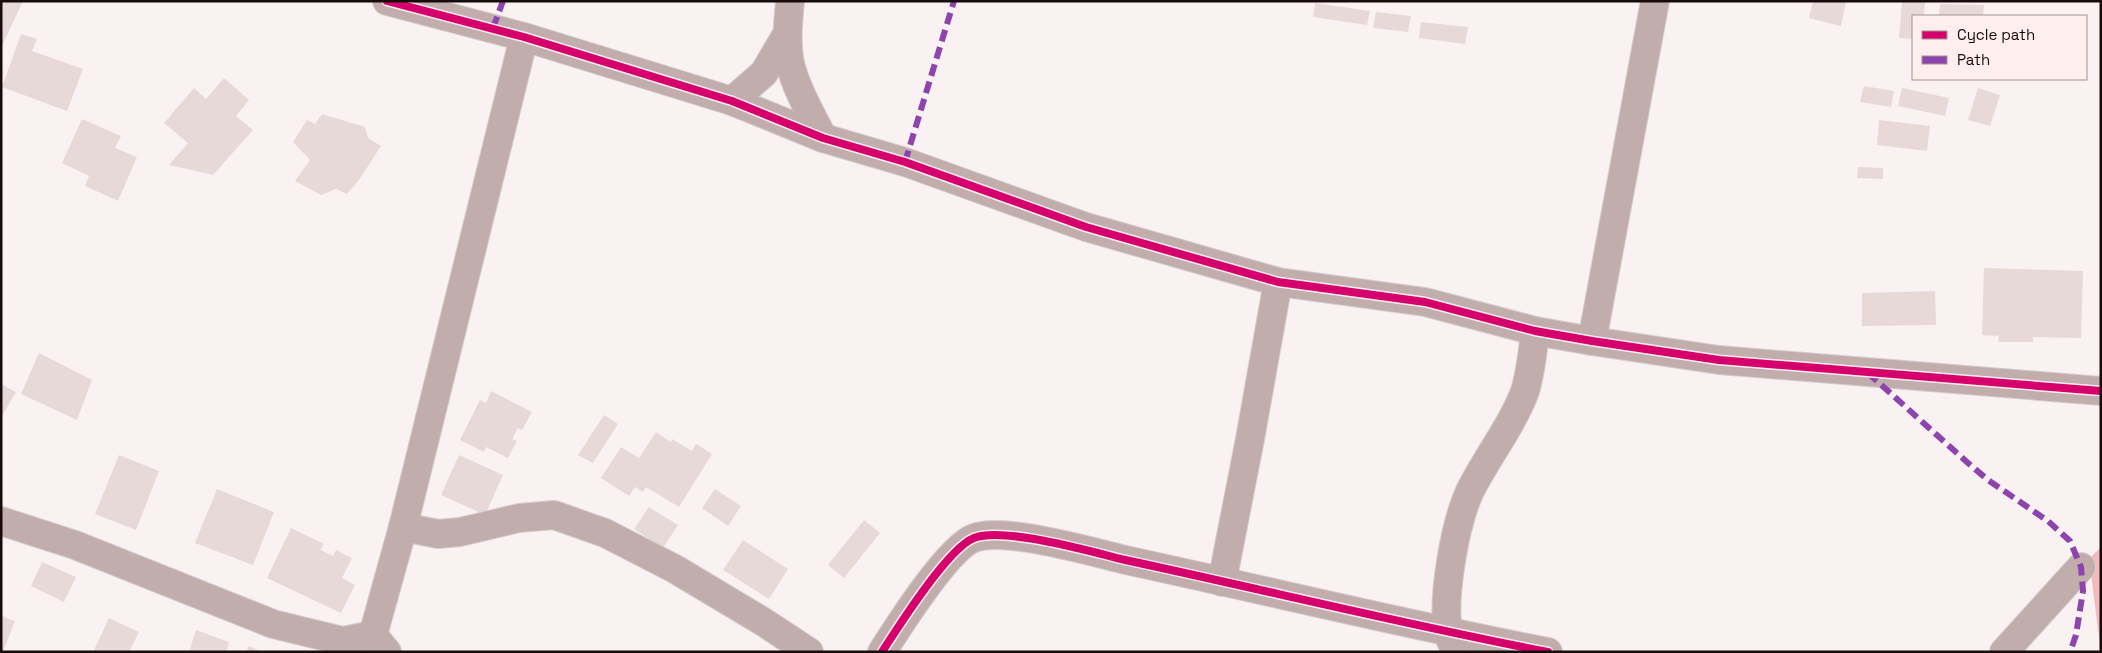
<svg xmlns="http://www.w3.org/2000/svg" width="2102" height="653" viewBox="0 0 2102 653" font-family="'Space Grotesk',sans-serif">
	<rect width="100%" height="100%" fill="#faf2f2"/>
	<path fill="#f4b9bb" d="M 2101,547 L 2101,652 L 2089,559 Z"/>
	<g fill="#e8d9d9">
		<path d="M 1,1 L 23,1 L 1,48 Z"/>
		<path d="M 1813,1 L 1846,1 L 1841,26 L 1809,18 Z"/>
		<path d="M 1902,1 L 1925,1 L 1924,16 L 1913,16 L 1913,39 L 1899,38 Z"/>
		<path d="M 1315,3 L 1370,11 L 1367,25 L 1313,17 Z"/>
		<path d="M 1940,4 L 1984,5 L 1983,16 L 1939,16 Z"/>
		<path d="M 1376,12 L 1411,16 L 1408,32 L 1373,28 Z"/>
		<path d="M 1421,22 L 1468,27 L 1465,44 L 1419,38 Z"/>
		<path d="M 21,34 L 37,39 L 32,51 L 83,69 L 67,111 L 2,87 Z"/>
		<path d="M 224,78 L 249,100 L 236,116 L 253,130 L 213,175 L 169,165 L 188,143 L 164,123 L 194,88 L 206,99 Z"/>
		<path d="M 1864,86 L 1894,91 L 1891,107 L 1860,102 Z"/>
		<path d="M 1902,88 L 1949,98 L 1945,116 L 1898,106 Z"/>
		<path d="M 1978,88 L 2000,95 L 1990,126 L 1968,120 Z"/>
		<path d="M 322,114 L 365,127 L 368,138 L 381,146 L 359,180 L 347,194 L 336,189 L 321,195 L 295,181 L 310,160 L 293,142 L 307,120 L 315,124 Z"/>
		<path d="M 82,119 L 121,136 L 115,148 L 137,157 L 118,201 L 85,186 L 89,176 L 62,163 Z"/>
		<path d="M 1879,120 L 1930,126 L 1927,151 L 1877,145 Z"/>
		<path d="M 1858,167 L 1883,168 L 1883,179 L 1857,178 Z"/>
		<path d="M 1984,268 L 2083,271 L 2081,338 L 2033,337 L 2033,342 L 1998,342 L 1999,336 L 1982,335 Z"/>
		<path d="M 1935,291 L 1936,325 L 1862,326 L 1862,293 Z"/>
		<path d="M 39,353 L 92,380 L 77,420 L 21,394 Z"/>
		<path d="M 1,384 L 16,392 L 1,418 Z"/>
		<path d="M 491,391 L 532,412 L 522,430 L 518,428 L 512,439 L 517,441 L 508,458 L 486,447 L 484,452 L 460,440 L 480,400 L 486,403 Z"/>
		<path d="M 604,415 L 618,424 L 593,463 L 578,455 Z"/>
		<path d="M 656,432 L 671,442 L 672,439 L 692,451 L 696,444 L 712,454 L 679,507 L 646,487 L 643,492 L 635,487 L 629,496 L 601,478 L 621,447 L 639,458 Z"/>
		<path d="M 119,455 L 159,471 L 136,530 L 95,514 Z"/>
		<path d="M 459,455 L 503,475 L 485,515 L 441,495 Z"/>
		<path d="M 217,489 L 274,512 L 253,565 L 195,543 Z"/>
		<path d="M 715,489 L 741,506 L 728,526 L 702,508 Z"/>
		<path d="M 649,507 L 678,525 L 663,548 L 634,529 Z"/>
		<path d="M 864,520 L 880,533 L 844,578 L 828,565 Z"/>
		<path d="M 291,528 L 324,544 L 320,550 L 333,556 L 336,550 L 352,558 L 342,578 L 355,585 L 341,613 L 267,578 Z"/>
		<path d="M 743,540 L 788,569 L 769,599 L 723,570 Z"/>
		<path d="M 42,562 L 76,577 L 64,602 L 31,586 Z"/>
		<path d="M 1,616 L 15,621 L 3,652 L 1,652 Z"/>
		<path d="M 109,618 L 139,632 L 129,652 L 93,652 Z"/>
		<path d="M 196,630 L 229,642 L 226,652 L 189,652 Z"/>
		<path d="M 249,646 L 262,652 L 246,652 Z"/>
	</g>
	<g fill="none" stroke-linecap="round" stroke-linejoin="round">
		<g stroke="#d5cece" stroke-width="30">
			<g id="street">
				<path d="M 387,1 L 524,37 L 732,101 L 823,138 L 905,162 L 1086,227 L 1278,282 L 1425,302 L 1535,331 L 1592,341 L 1719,360 L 2101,391"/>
				<path d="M 790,1 C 788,22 786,43 790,63 C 796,89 811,114 823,138"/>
				<path d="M 732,101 L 764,73 L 787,34"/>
				<path d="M 1592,341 L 1655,1"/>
				<path d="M 1,521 L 75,545 L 273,624 L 343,641 L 373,635"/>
				<path d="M 403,527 L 438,534 L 460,532 L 519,518 L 554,515 L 605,533 L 675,569 L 762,621 L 809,652"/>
				<path d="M 1222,582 L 1250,439 L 1278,282"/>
				<path d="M 1455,650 C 1453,645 1449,638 1448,632 C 1442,597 1455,523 1470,491 C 1487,457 1512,426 1525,391 C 1531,371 1533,351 1535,331"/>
				<path d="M 387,652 L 373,635 L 403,527 L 524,37"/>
				<path d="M 882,652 C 898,627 948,548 974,538 C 1004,526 1095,553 1130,561 C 1269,591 1408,625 1548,652"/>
				<path d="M 2004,652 L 2081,567"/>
			</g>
		</g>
		<use href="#street" stroke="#c2adad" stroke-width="28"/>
		<g stroke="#8e44ad" stroke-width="6" stroke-dasharray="12 6" stroke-linecap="butt">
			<path d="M 493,28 L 503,1"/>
			<path d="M 905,162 L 954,1"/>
			<path d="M 1868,373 L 1968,463 L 1988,480 L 2048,521 L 2070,541 L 2081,567 L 2083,591 L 2076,635 L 2070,652"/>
		</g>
		<g stroke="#feeeee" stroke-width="11">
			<g id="cycleway">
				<path d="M 387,1 L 524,37 L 732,101 L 823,138 L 905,162 L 1086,227 L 1278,282 L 1425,302 L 1535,331 L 1592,341 L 1719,360 L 2101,391"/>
				<path d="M 882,652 C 898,627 948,548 974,538 C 1004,526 1095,553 1130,561 C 1269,591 1408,625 1548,652"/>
			</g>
		</g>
		<use href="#cycleway" stroke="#d6006c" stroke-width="8"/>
	</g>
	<rect width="2102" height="653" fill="none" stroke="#180b0c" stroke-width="5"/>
	<rect x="1912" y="15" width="175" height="65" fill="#feeeee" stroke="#a29394"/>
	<rect x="1922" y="31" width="25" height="8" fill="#d6006c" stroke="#a29394"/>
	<text x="1957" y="40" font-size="15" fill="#180b0c">Cycle path</text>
	<rect x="1922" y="56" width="25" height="8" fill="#8e44ad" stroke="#a29394"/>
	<text x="1957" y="65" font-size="15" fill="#180b0c">Path</text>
</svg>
